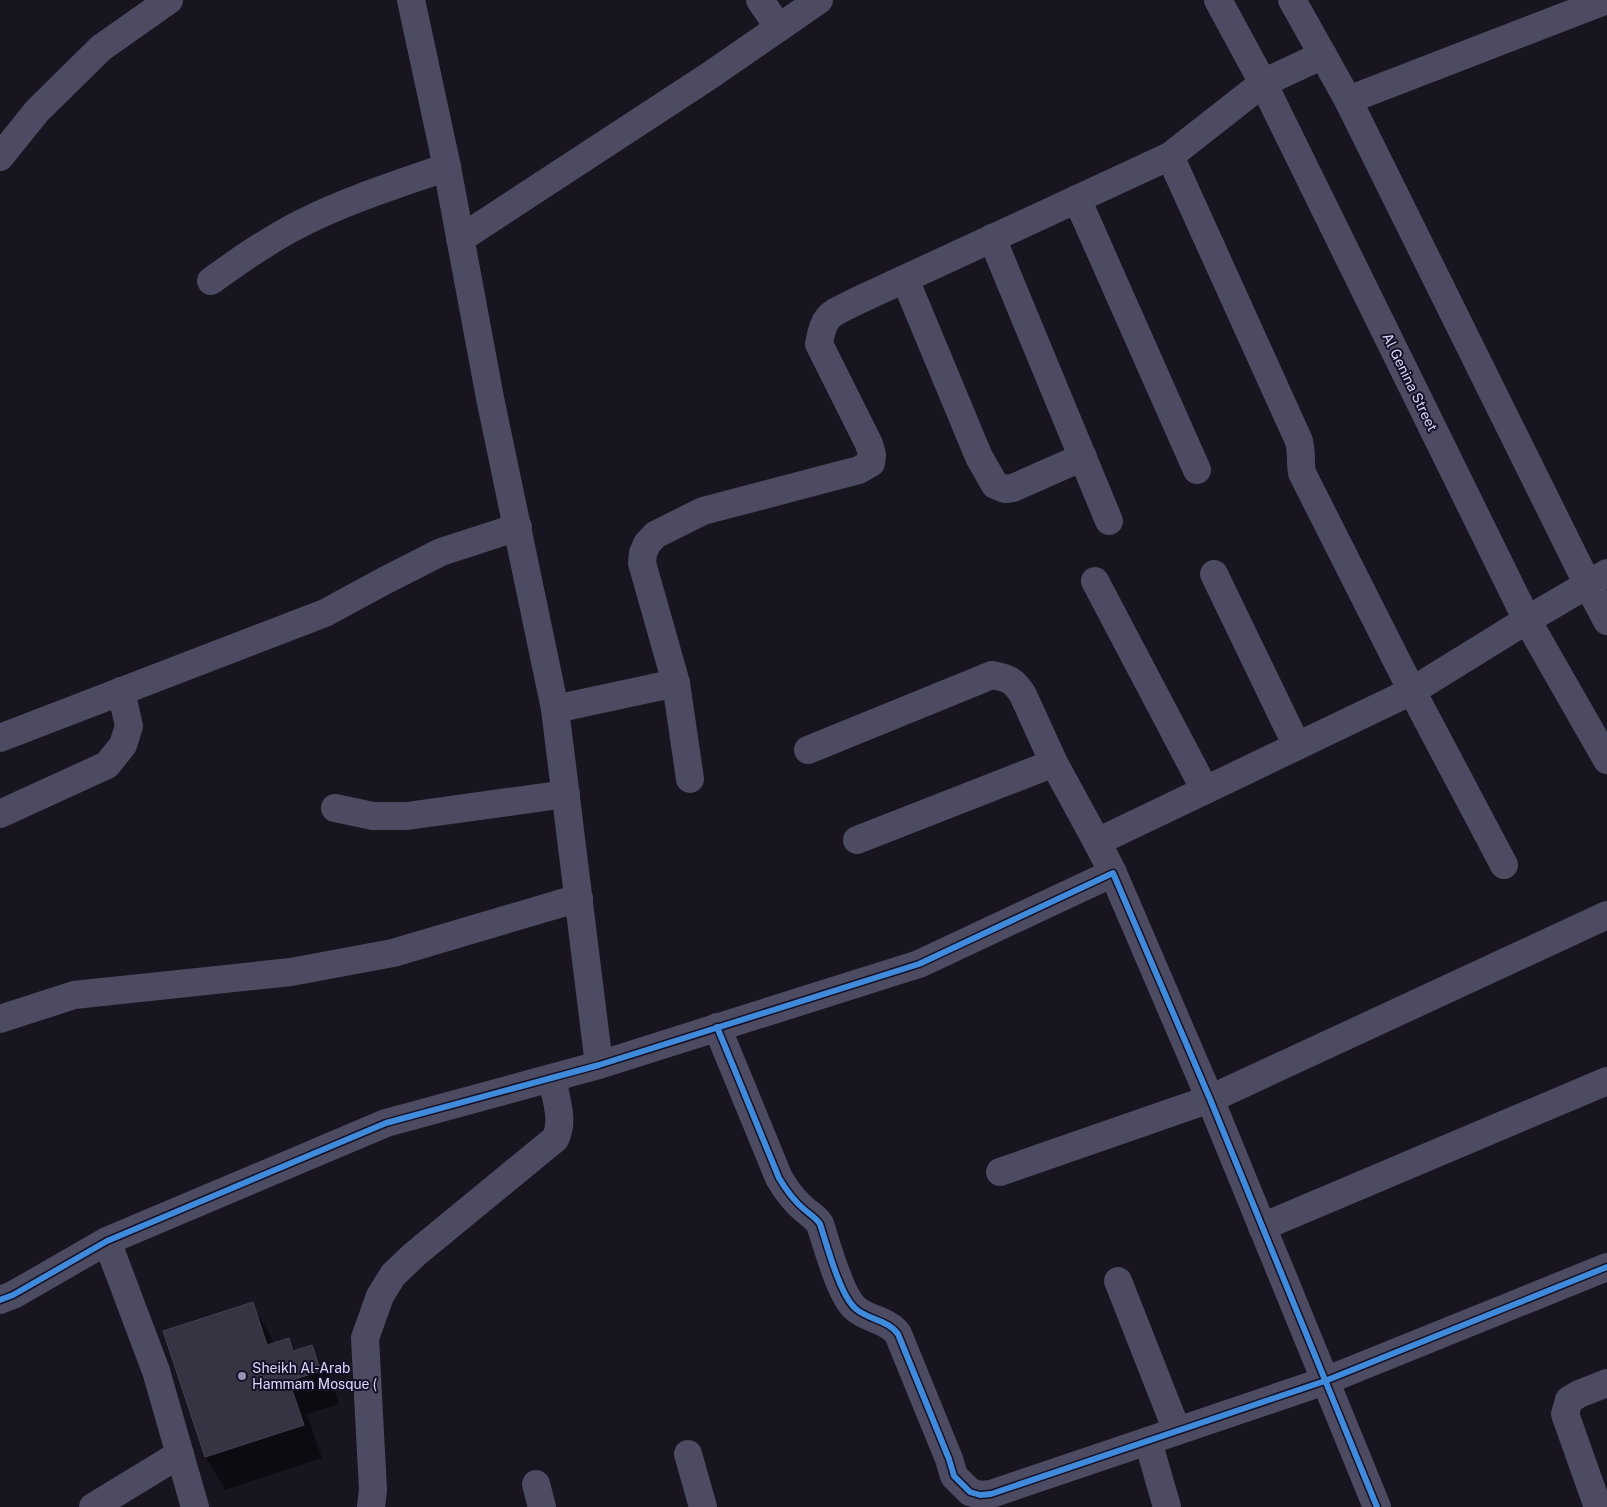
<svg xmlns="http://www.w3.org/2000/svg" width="1607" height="1507" viewBox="0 0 1607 1507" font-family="'Public Sans',sans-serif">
	<rect width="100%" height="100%" fill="#181520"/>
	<path fill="#0007" d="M 252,1304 L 271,1337 L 274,1344 L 288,1339 L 296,1352 L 312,1347 L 331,1380 L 339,1404 L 307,1414 L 322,1458 L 225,1490 L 206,1457 L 165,1332 Z"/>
	<path fill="#363342" stroke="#454054" d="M 253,1302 L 267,1345 L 289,1338 L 293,1351 L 312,1345 L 321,1371 L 289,1381 L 304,1425 L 205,1457 L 163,1331 Z"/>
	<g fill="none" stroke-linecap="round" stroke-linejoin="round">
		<g stroke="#4d4b61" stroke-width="28">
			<path d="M 411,0 L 447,167 L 490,398 L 555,709"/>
			<path d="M 760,0 L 779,28"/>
			<path d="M 1218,0 L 1263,83 L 1527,620 L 1607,760"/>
			<path d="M 1292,0 L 1348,100 L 1588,585 L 1607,621"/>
			<path d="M 1348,100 L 1607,0"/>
			<path d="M 1170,156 L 1299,441 C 1302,452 1300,462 1302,473 L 1412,691 L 1504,865"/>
			<path d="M 0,157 L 37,111 L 101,48 L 169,0"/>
			<path d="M 1077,199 L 1197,470"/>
			<path d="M 992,238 L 1109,521"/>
			<path d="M 460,239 L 709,76 L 819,0"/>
			<path d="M 905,279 L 979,457 L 995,485 L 1005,489 L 1013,488 L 1083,457"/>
			<path d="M 211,281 C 241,259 271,238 304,222 C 350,199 399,184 447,167"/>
			<path d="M 1214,574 L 1297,746"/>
			<path d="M 1095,581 L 1205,790"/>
			<path d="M 0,738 L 325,613 L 384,581 L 441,552 L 518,527"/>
			<path d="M 808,750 L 992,675 C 1008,678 1014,680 1023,695 L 1054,763 L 1097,842"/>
			<path d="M 690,779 L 676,683 L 642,563 L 643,553 L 647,544 L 655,535 L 703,511 L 859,470 L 871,463 L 872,455 L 869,444 L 819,344 C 824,312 832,314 859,300 L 1170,156 L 1263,83 L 1323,55"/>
			<path d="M 335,808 L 373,816 L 407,816 L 566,794"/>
			<path d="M 0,814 L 107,765 L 123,745 L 129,726 L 121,691"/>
			<path d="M 857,840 L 1054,763"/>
			<path d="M 1113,873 L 1097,842 L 1412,691 L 1527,620 L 1607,573"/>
			<path d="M 0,1019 L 74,995 L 291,972 L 393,953 L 579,898"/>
			<path d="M 717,1027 L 779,1178 C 786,1190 794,1201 805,1210 C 811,1215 816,1218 820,1224 C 827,1245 840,1296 856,1309 C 869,1320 888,1320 898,1334 L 949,1459 L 954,1476 L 970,1492 L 980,1495 L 991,1494 L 1325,1381 L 1607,1267"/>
			<path d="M 599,1065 L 555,709 L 676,683"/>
			<path d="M 1000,1172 L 1210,1099 L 1607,915"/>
			<path d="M 1262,1227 L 1607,1081"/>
			<path d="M 107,1241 L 156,1371 L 195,1507"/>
			<path d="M 1118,1281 L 1177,1431"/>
			<path d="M 0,1300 L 13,1295 L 107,1241 L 386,1123 L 599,1065 L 919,964 L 1113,873 L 1210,1099 L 1377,1507"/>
			<path d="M 1148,1441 L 1167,1507"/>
			<path d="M 688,1454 L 703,1507"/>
			<path d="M 536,1484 L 542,1507"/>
			<path d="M 93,1507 L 180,1454"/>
			<path d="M 371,1507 L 373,1490 L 365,1338 L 380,1296 L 393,1275 L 415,1254 L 555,1139 C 565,1120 555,1097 552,1078"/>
			<path d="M 1598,1507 L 1565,1414 L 1569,1400 L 1579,1394 L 1607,1383"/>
		</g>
		<g stroke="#151025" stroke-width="9">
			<g id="cycleway">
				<path d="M 717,1027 L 779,1178 C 786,1190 794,1201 805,1210 C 811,1215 816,1218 820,1224 C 827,1245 840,1296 856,1309 C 869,1320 888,1320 898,1334 L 949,1459 L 954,1476 L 970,1492 L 980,1495 L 991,1494 L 1325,1381 L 1607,1267"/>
				<path d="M 0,1300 L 13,1295 L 107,1241 L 386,1123 L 599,1065 L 919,964 L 1113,873 L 1210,1099 L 1377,1507"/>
			</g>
		</g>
		<use href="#cycleway" stroke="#408adc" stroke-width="6"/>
	</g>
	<circle fill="#9793b0" stroke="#151025" stroke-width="2" cx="242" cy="1376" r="5"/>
	<g text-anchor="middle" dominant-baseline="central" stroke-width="4" stroke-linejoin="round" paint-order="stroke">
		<g font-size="14" fill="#dcd7fd" stroke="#151025">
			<text transform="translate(1410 382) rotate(64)">Al Genina Street</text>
		</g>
		<g font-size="14" fill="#dcd7fd" stroke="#151025" text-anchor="start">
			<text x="252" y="1368">Sheikh Al-Arab<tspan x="252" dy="16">Hammam Mosque (</tspan></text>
		</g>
	</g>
</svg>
